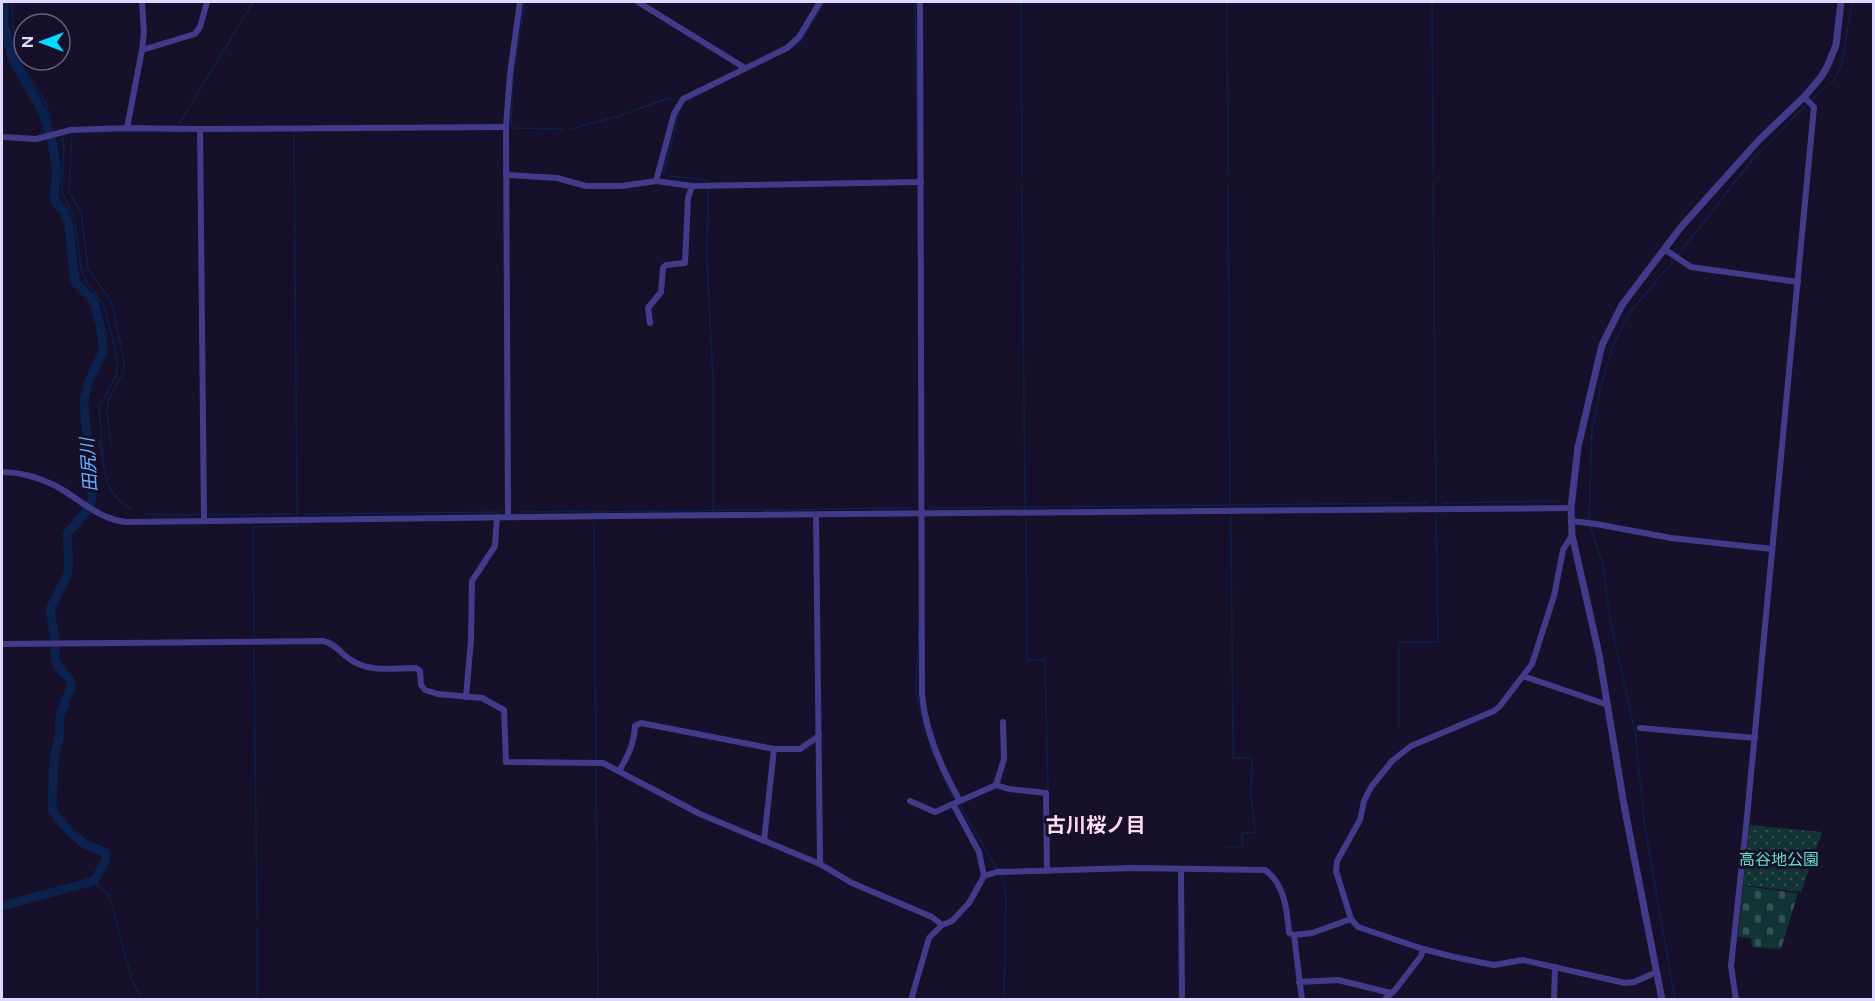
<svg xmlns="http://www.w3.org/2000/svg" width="1875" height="1001" viewBox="0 0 1875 1001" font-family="Figtree,'Noto Sans JP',sans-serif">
	<defs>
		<pattern id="cemetery-stones" width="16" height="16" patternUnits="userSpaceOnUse" patternTransform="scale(1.5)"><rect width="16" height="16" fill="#133434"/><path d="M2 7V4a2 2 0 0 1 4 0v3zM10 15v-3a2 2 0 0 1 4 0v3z" fill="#355152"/></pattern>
		<pattern id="park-dots" width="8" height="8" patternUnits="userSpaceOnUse" patternTransform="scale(1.5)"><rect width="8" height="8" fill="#133434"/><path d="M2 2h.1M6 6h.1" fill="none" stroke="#355152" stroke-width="1.8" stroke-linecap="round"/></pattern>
	</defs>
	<rect width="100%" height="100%" fill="#16102a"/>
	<path fill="url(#cemetery-stones)" d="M 1743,886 L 1798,893 L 1781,949 L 1752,947 L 1751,938 L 1738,937 Z"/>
	<path fill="url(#park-dots)" d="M 1750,825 L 1822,832 L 1801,892 L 1743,885 Z"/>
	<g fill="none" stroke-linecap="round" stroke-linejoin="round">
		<g stroke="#0c214d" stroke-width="1.5">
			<path d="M 12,2 L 13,27 L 22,66 L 46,103 L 51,122"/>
			<path d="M 525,2 L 513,77 L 511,128 L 564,129"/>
			<path d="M 915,2 L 918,178"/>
			<path d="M 1021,2 L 1022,178"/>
			<path d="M 1227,2 L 1228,175"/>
			<path d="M 1432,2 L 1433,174"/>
			<path d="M 789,50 L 801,41 L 824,2"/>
			<path d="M 1811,101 L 1835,79 L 1841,67 L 1852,2"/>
			<path d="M 179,124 L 253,2"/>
			<path d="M 59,126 L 60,129"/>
			<path d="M 571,129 L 619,116 L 668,98 L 676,100"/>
			<path d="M 294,131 L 297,515"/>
			<path d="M 86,132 L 186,132"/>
			<path d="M 72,133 L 69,192 L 81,212 L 88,269 L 111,301 L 124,359 L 124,371 L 108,401 L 107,413 L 111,447"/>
			<path d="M 62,135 L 64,148 L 62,192 L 75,221 L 81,269 L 85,280 L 104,305 L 118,362 L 116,376 L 99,407 L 103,455"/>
			<path d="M 663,175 L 679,112"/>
			<path d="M 670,176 L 708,180 L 708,182"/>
			<path d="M 1433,182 L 1436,505"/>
			<path d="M 1228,183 L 1230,507"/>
			<path d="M 1022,186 L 1025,509"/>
			<path d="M 708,187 L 707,260 L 713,379 L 713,510"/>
			<path d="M 1678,255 L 1754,158 L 1807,104"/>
			<path d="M 87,440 L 99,440 C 106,468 101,493 132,509"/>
			<path d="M 1443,503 L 1559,501"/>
			<path d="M 930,508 L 1428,503"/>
			<path d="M 520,512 L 593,511"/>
			<path d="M 594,512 L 911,508"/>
			<path d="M 145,514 L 199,515"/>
			<path d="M 305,514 L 501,512"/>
			<path d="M 208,515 L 291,514"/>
			<path d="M 1026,518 L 1027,660 L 1045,660 L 1048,791"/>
			<path d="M 1589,521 L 1592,430 L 1601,385 L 1613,346 L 1627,316 L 1675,259"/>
			<path d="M 594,523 L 596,762"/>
			<path d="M 1590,526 L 1602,561 L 1610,619 L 1635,732 L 1645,828 L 1675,1000"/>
			<path d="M 919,623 L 916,691 L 924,727 L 934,756"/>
			<path d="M 254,637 L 253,527 L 297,526 L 297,524"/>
			<path d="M 254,647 L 257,920"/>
			<path d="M 1399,728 L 1399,642 L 1438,642 L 1436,514"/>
			<path d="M 596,766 L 598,1000"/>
			<path d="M 939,766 L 949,791 L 955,799"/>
			<path d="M 958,803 L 997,869"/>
			<path d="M 1224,847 L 1242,847 L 1242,833 L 1255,832 L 1251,794 L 1252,758 L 1233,758 L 1231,517"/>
			<path d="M 1001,875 L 1006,893 L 1004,1000"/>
			<path d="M 94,881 L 95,884 L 109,895 L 132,980 L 142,1000"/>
			<path d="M 257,928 L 257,1000"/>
		</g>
		<path stroke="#0c214d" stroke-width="9" d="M 2,906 L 94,881 L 105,862 L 106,853 C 100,849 94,848 87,845 C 79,842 55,817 52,809 L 54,758 L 59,738 L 60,716 L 71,686 L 70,680 L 57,665 L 55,658 L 55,639 L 50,609 L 67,575 L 69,564 L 67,534 L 89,508 L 92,498 L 92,468 L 87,440 L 84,401 L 88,384 L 103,351 L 102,333 L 93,300 L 75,282 L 69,225 L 64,211 L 56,203 L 54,195 L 57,172 L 52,142 L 42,111 L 12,58 L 4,22 L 4,2"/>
		<g stroke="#423b89" stroke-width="6">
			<path d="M 638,2 L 745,68"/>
			<path d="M 142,50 L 195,34 L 200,27 L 207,2"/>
			<path d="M 127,128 L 142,50 L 144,32 L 142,2"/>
			<path d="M 200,129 L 506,127"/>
			<path d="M 2,137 L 36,139 L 71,130 L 127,128 L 200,129 L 204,520"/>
			<path d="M 506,175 L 557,178 L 586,186 L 622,186 L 656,181 L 692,186 L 921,182"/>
			<path d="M 656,181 L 674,114 L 683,99 L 787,48 L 799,37 L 820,2"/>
			<path d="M 1664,249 L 1691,267 L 1798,282"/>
			<path d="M 650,323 L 648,308 L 661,292 L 663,268 L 666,265 L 685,263 L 688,198 L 692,186"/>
			<path d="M 2,472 C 20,472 40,478 56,486 C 80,499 99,520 127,522 L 614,516 L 1571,508"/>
			<path d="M 816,515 L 820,864"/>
			<path d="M 508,517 L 506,127 L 510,74 L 520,2"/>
			<path d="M 1572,521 L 1596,524 L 1671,538 L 1772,549"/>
			<path d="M 1572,535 L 1563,550 L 1554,596 L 1532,664 L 1500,706 L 1494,711 L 1411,746 L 1392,761 L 1371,787 L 1364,801 L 1360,820 L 1337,861 L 1336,871 L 1351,919 L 1358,927 L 1423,949 L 1454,957 L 1494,965 L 1523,960 L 1625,983 L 1634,982 L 1657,972"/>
			<path d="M 2,644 L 323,641 C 335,643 341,654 351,660 C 370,673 394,668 416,668 L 420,671 L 421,685 L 425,690 L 438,694 L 482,698 L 504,710 L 506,762 L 603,763 L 700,814 L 820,864 L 852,883 L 932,917 L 942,925"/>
			<path d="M 1523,676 L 1608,705"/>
			<path d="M 466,697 L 471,640 L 472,581 L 495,546 L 497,517"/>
			<path d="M 1640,728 L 1755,738"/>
			<path d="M 619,771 C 628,756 634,744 635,726 L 641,723 L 774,749 L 800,749 L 819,736"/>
			<path d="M 996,785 L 1009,789 L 1046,793 L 1047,871"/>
			<path d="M 910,801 L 935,812 L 953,804"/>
			<path d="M 960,801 L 996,785 L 1004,759 L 1003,722"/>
			<path d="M 764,841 L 774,749"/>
			<path d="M 1181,870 L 1182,1000"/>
			<path d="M 984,876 L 997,872 L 1133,868 L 1265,870 C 1285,884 1287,911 1289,933 L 1294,935 L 1302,1000"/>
			<path d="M 1294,935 L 1312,933 L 1351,919"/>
			<path d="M 1299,982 L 1338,980 L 1391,993"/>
			<path d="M 911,1000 L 929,938 L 942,925 L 952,921 L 969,903 L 984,876 L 979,852 L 953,804 L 960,801 C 941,768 926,734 922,695 L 920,2"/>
			<path d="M 1384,1000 L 1395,990 L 1421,956 L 1423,949"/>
			<path d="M 1554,1000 L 1555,967"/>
			<path d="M 1736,1000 L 1731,966 L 1747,817 L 1814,107 L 1804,97"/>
		</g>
		<path stroke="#423b89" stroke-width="7" d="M 1662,1000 L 1624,805 L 1599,654 L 1572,535 L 1571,508 L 1578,447 L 1602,345 L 1622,305 L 1681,227 L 1759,140 L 1804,97 L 1821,77 L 1827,67 L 1836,45 L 1841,2"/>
	</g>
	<g text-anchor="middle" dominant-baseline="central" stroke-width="6" stroke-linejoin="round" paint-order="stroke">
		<g font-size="16" fill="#63e1c7" stroke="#16102a">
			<text x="1779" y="859">高谷地公園</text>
		</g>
		<g font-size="18" font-style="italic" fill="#67b2ff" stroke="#16102a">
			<text transform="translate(89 465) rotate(-94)">田尻川</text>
		</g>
		<g font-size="20" font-weight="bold" fill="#ffdbf0" stroke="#16102a">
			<text x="1096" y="825">古川桜ノ目</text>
		</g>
	</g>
	<rect width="1875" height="1001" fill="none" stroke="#dfd9ff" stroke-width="6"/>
	<g transform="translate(42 42) rotate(270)"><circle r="28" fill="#16102a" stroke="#66607f" stroke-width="1.5"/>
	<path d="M0-4.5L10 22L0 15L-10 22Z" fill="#05dbff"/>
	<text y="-9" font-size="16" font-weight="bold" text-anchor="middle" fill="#dfd9ff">N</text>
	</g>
</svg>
